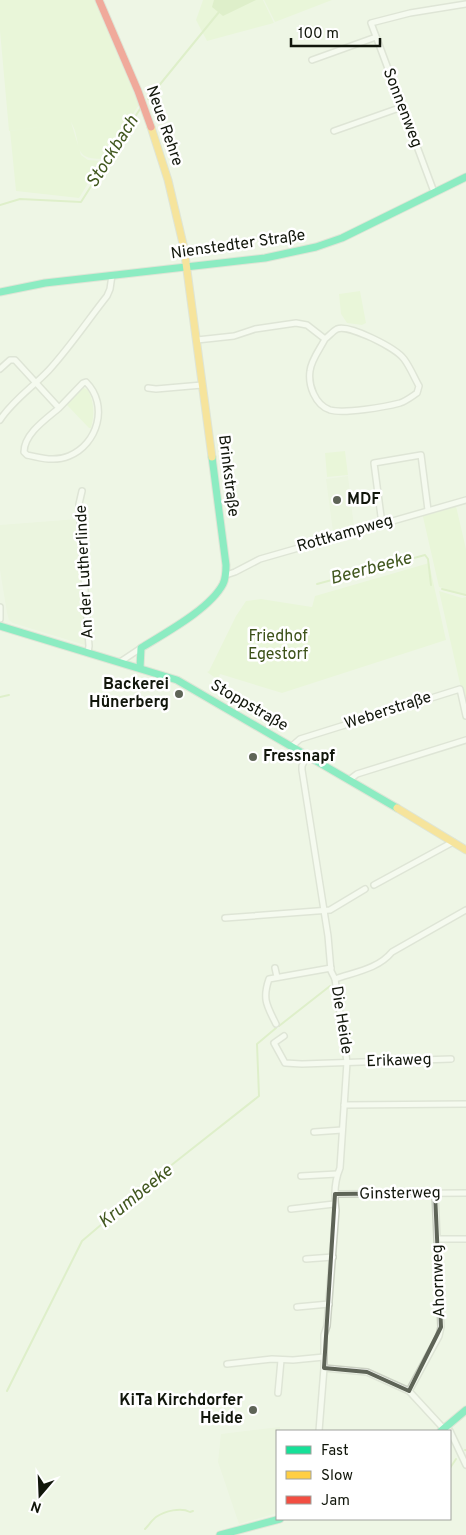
<svg xmlns="http://www.w3.org/2000/svg" width="466" height="1535" viewBox="0 0 466 1535" font-family="Overpass,sans-serif">
	<rect width="100%" height="100%" fill="#eef6e5"/>
	<g fill="#e6f3d7">
		<path d="M 348,476 L 354,527 L 333,532 L 326,479 Z"/>
		<path d="M 78,519 L 88,643 L 85,645 L 13,623 L 9,620 L 7,613 L 0,570 L 0,525 Z"/>
		<path d="M 280,1427 L 280,1431 L 277,1431 L 277,1513 L 239,1524 L 218,1462 L 221,1434 Z"/>
	</g>
	<g fill="#e2f5cb">
		<path d="M 0,0 L 95,0 L 139,105 L 102,159 C 70,159 83,143 71,122 L 81,155 L 88,160 L 102,161 L 79,198 L 16,191 L 10,131 L 48,126 L 9,131 L 0,31 Z"/>
		<path d="M 203,0 L 263,0 L 274,23 L 207,41 L 196,20 Z"/>
		<path d="M 264,0 L 332,0 L 275,22 Z"/>
		<path d="M 360,291 L 366,323 L 362,325 L 347,323 L 341,314 L 339,294 Z"/>
		<path d="M 82,387 L 88,390 C 94,402 95,414 91,428 L 89,428 L 66,404 Z"/>
		<path d="M 345,451 L 348,475 L 327,477 L 325,453 Z"/>
		<path d="M 456,506 L 466,549 L 466,594 L 464,594 L 439,587 L 423,517 L 423,514 Z"/>
		<path d="M 429,563 L 446,640 L 282,693 L 220,674 L 218,680 L 207,672 L 209,671 L 236,616 L 246,601 L 261,599 L 312,607 L 315,596 Z"/>
		<path d="M 439,591 L 462,598 L 466,597 L 466,710 Z"/>
	</g>
	<path fill="#cbe7a8" d="M 214,0 L 256,0 L 223,16 L 212,7 Z"/>
	<g fill="none" stroke-linecap="round" stroke-linejoin="round">
		<g stroke="#cbe7a8" stroke-width="2">
			<path d="M 148,99 L 219,12"/>
			<path d="M 0,205 L 20,199 L 81,202 L 140,109"/>
			<path d="M 317,584 L 425,555 L 428,559 L 431,585"/>
			<path d="M 442,589 L 466,595"/>
			<path d="M 0,697 L 9,695"/>
			<path d="M 279,1026 L 330,986"/>
			<path d="M 7,1391 L 82,1241 L 169,1167 L 259,1096 L 257,1044 L 276,1028"/>
			<path d="M 465,1450 L 466,1450"/>
			<path d="M 450,1468 L 456,1459"/>
			<path d="M 145,1529 C 149,1525 152,1520 156,1517 C 165,1511 181,1507 190,1512 L 193,1511"/>
		</g>
		<g stroke="#cbd1c3" stroke-width="8">
			<g id="street">
				<path d="M 312,60 L 376,37"/>
				<path d="M 334,131 L 402,107"/>
				<path d="M 434,192 L 371,23 L 410,13 L 466,4"/>
				<path d="M 197,340 L 234,336 L 255,329 L 296,323 L 307,325 L 325,339 C 329,336 333,331 337,329 C 349,324 396,348 404,359 C 410,367 414,377 419,386 L 417,393 C 411,397 406,401 400,403 C 385,407 344,414 330,410 C 315,405 308,385 310,371 C 311,360 320,349 325,339"/>
				<path d="M 0,369 L 10,360 L 15,360 L 59,408 L 83,383 L 86,382 C 109,405 98,444 69,456 C 55,462 40,458 27,455 L 24,452 C 24,434 46,419 59,408"/>
				<path d="M 148,388 L 156,389 L 202,385"/>
				<path d="M 0,420 C 13,400 33,387 49,370 C 70,347 88,320 107,296 L 110,289 L 112,275"/>
				<path d="M 82,491 L 79,504 L 80,520 L 89,646 L 88,652"/>
				<path d="M 382,524 L 374,463 L 421,455 L 428,510"/>
				<path d="M 226,575 L 235,572 L 260,559 L 466,500"/>
				<path d="M 0,607 L 0,619"/>
				<path d="M 120,662 L 141,648"/>
				<path d="M 292,746 L 300,739 L 460,689 L 466,716"/>
				<path d="M 307,755 L 302,766 L 302,770 L 328,936 L 331,971 L 335,979 L 347,1062 L 340,1168 C 334,1182 334,1196 336,1210 L 327,1326 L 324,1335 L 324,1368 L 319,1431"/>
				<path d="M 349,780 L 357,774 L 466,740"/>
				<path d="M 374,885 L 453,842"/>
				<path d="M 225,918 L 330,910 L 365,889"/>
				<path d="M 275,968 L 277,977"/>
				<path d="M 335,979 C 355,972 378,969 392,952 L 466,910"/>
				<path d="M 276,1024 C 267,1006 262,999 269,979 L 331,968"/>
				<path d="M 284,1036 L 274,1043 L 285,1063 L 302,1064 L 451,1059"/>
				<path d="M 344,1105 L 466,1104"/>
				<path d="M 314,1132 L 342,1130"/>
				<path d="M 301,1176 L 337,1174"/>
				<path d="M 335,1194 L 466,1193"/>
				<path d="M 291,1209 L 334,1204"/>
				<path d="M 438,1239 L 466,1239"/>
				<path d="M 306,1259 L 333,1257"/>
				<path d="M 297,1307 L 329,1304"/>
				<path d="M 227,1364 L 272,1359 L 293,1360 L 324,1357"/>
				<path d="M 324,1368 L 367,1372 L 409,1391 L 444,1429"/>
				<path d="M 409,1391 L 439,1336 L 441,1327 L 435,1193"/>
				<path d="M 278,1393 L 281,1360"/>
				<path d="M 450,1431 L 466,1465"/>
			</g>
		</g>
		<g stroke="#cbd1c3" stroke-width="9">
			<g id="fast">
				<path d="M 0,292 L 45,283 L 265,258 L 316,247 L 342,238 L 466,177"/>
				<path d="M 0,626 L 177,680 L 397,808"/>
				<path d="M 140,668 L 141,648 C 165,633 210,609 223,584 C 226,578 226,572 226,565 L 212,457"/>
				<path d="M 441,1431 L 466,1410"/>
				<path d="M 220,1535 L 280,1519"/>
			</g>
		</g>
		<g stroke="#cbd1c3" stroke-width="9">
			<g id="slow">
				<path d="M 151,127 L 168,180 L 184,248 L 212,457"/>
				<path d="M 397,808 L 466,850"/>
			</g>
		</g>
		<g stroke="#cbd1c3" stroke-width="9">
			<path id="jam" d="M 99,0 L 138,91 L 151,127"/>
		</g>
		<use href="#street" stroke="#fcfefb" stroke-width="5"/>
		<use href="#fast" stroke="#16e098" stroke-width="7"/>
		<use href="#slow" stroke="#ffcf43" stroke-width="7"/>
		<use href="#jam" stroke="#f24e42" stroke-width="7"/>
	</g>
	<path d="M0 0H466V1535H0ZM 435,1193 L 441,1327 L 409,1391 L 367,1372 L 324,1368 L 335,1194 Z" fill="#eef6e5" fill-opacity=".55" fill-rule="evenodd"/>
	<path fill="none" stroke="#5e6457" stroke-width="4" stroke-linejoin="round" d="M 435,1193 L 441,1327 L 409,1391 L 367,1372 L 324,1368 L 335,1194 Z"/>
	<g fill="#5e6457" stroke="#fff" stroke-width="2">
		<circle cx="337" cy="500" r="5"/>
		<circle cx="179" cy="694" r="5"/>
		<circle cx="253" cy="757" r="5"/>
		<circle cx="253" cy="1410" r="5"/>
	</g>
	<g text-anchor="middle" dominant-baseline="central" stroke-width="5" stroke-linejoin="round" paint-order="stroke">
		<g font-size="16" fill="#11160b" stroke="#fff">
			<text transform="translate(402 108) rotate(69)">Sonnenweg</text>
			<text transform="translate(164 126) rotate(71)">Neue Rehre</text>
			<text transform="translate(238 245) rotate(-8)">Nienstedter Straße</text>
			<text transform="translate(228 476) rotate(83)">Brinkstraße</text>
			<text transform="translate(345 534) rotate(-16)">Rottkampweg</text>
			<text transform="translate(85 572) rotate(-93)">An der Lutherlinde</text>
			<text transform="translate(249 706) rotate(30)">Stoppstraße</text>
			<text transform="translate(388 711) rotate(-18)">Weberstraße</text>
			<text transform="translate(341 1020) rotate(81)">Die Heide</text>
			<text transform="translate(399 1061) rotate(-2)">Erikaweg</text>
			<text transform="translate(400 1194) rotate(-1)">Ginsterweg</text>
			<text transform="translate(439 1281) rotate(-92)">Ahornweg</text>
		</g>
		<g font-size="16" font-weight="bold" fill="#11160b" stroke="#fff" text-anchor="start">
			<text x="347" y="500">MDF</text>
			<text x="169" y="685" text-anchor="end">Backerei<tspan x="169" dy="18">Hünerberg</tspan></text>
			<text x="263" y="757">Fressnapf</text>
			<text x="243" y="1401" text-anchor="end">KiTa Kirchdorfer<tspan x="243" dy="18">Heide</tspan></text>
		</g>
		<g font-size="16" fill="#3c5118" stroke="#fff">
			<text x="278" y="637">Friedhof<tspan x="278" dy="18">Egestorf</tspan></text>
		</g>
		<g font-size="18" font-style="italic" fill="#425820" stroke="#fff">
			<text transform="translate(113 152) rotate(-58)">Stockbach</text>
			<text transform="translate(371 569) rotate(-15)">Beerbeeke</text>
			<text transform="translate(136 1197) rotate(-39)">Krumbeeke</text>
		</g>
	</g>
	<rect x="276" y="1430" width="175" height="90" fill="#ffffff" stroke="#a0a29d"/>
	<rect x="286" y="1446" width="25" height="8" fill="#16e098" stroke="#a0a29d"/>
	<text x="321" y="1455" font-size="15" fill="#11160b">Fast</text>
	<rect x="286" y="1471" width="25" height="8" fill="#ffcf43" stroke="#a0a29d"/>
	<text x="321" y="1480" font-size="15" fill="#11160b">Slow</text>
	<rect x="286" y="1496" width="25" height="8" fill="#f24e42" stroke="#a0a29d"/>
	<text x="321" y="1505" font-size="15" fill="#11160b">Jam</text>
	<g transform="translate(40 1495) rotate(199)" stroke="#ffffff" stroke-width="4" paint-order="stroke">
	<path d="M0-4L9 19L0 12L-9 19Z" fill="#11160b"/>
	<text y="-8" font-size="14" font-weight="bold" text-anchor="middle" fill="#11160b">N</text>
	</g>
	<path d="M291 38v8h89v-8" fill="none" stroke="#11160b" stroke-width="2.5"/>
	<text x="298" y="38" font-size="15" fill="#11160b" stroke="#ffffff" stroke-width="4" paint-order="stroke">100 m</text>
</svg>
